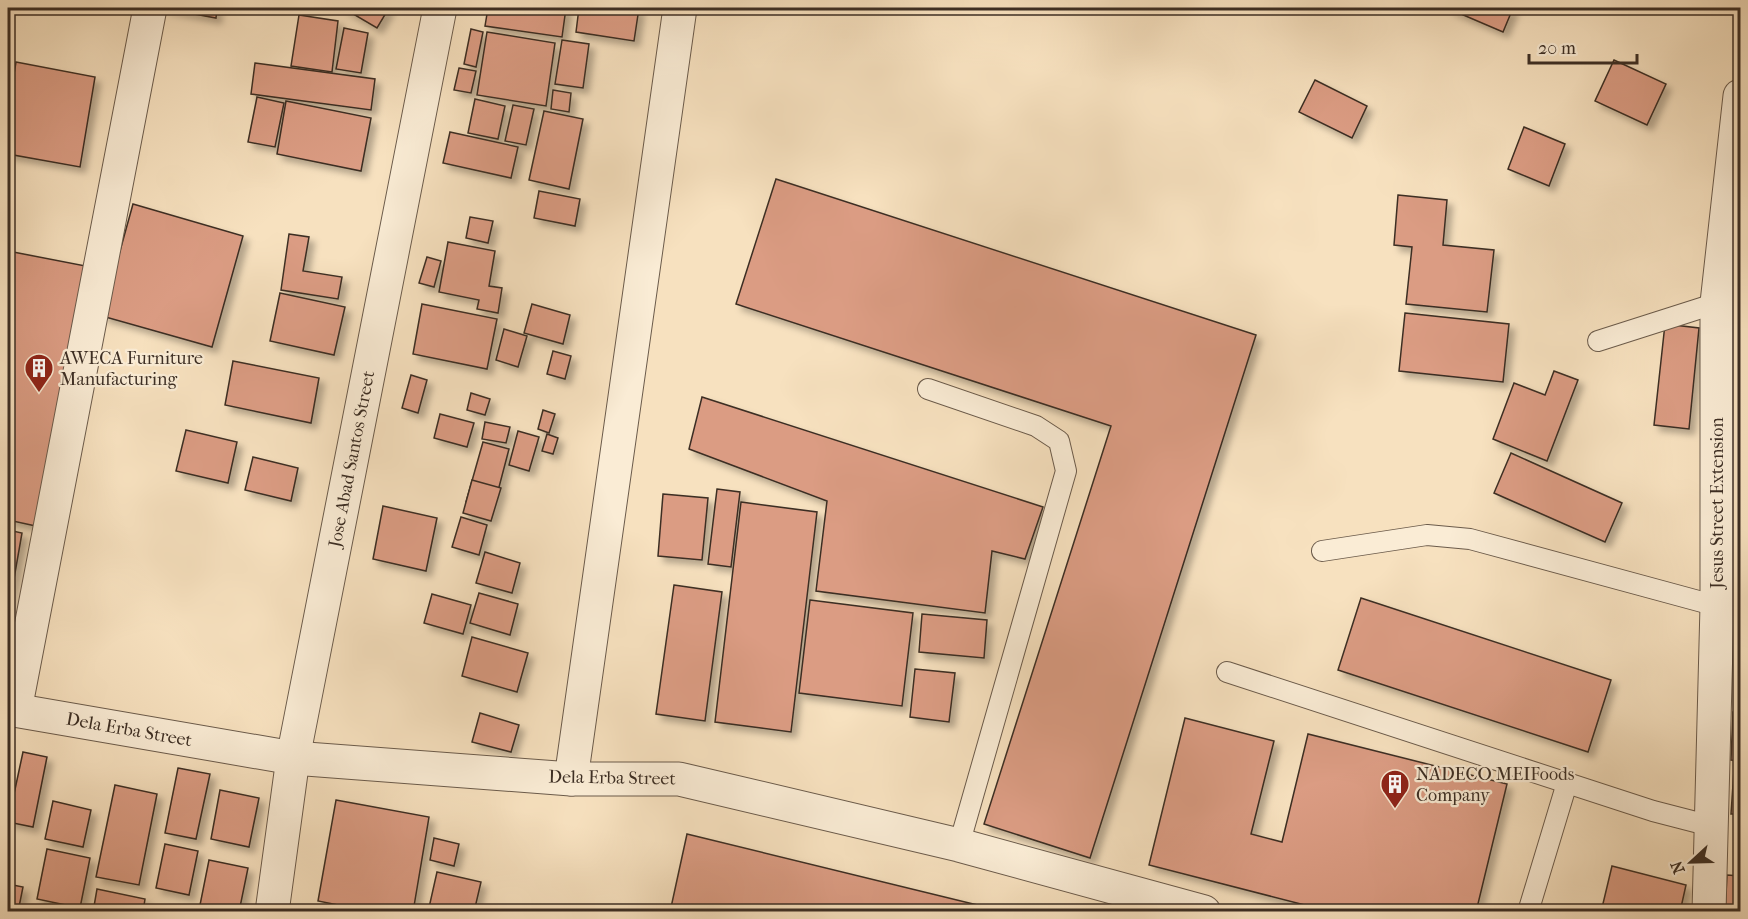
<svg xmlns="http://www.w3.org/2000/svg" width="1748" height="919" viewBox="0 0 1748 919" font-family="'IM FELL French Canon',serif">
	<defs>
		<filter id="shadow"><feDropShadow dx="5.5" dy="5.5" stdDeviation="3" flood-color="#0004"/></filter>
	</defs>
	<rect width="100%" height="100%" fill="#f7e1bf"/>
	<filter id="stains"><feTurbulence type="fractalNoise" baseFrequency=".00333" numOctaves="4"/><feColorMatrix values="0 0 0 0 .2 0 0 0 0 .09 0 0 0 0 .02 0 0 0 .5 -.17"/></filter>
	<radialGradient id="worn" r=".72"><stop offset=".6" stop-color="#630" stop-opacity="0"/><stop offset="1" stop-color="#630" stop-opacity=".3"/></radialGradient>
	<g fill="#db9c83" stroke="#3c2e24" stroke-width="1.5" filter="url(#shadow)">
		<path d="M 162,8 L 217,8 L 216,18 Z"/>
		<path d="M 343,8 L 389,8 L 377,28 Z"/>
		<path d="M 488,8 L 566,8 L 562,37 L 485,26 Z"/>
		<path d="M 579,8 L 639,8 L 634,41 L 576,32 Z"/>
		<path d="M 1447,8 L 1513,8 L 1503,32 Z"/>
		<path d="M 299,15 L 338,21 L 332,72 L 291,66 Z"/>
		<path d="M 344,28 L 368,33 L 361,73 L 336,69 Z"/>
		<path d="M 471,29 L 483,32 L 476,67 L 464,64 Z"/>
		<path d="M 487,32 L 555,43 L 546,106 L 477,95 Z"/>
		<path d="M 562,40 L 589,44 L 583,88 L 555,84 Z"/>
		<path d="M 1614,60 L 1666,84 L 1647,125 L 1595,101 Z"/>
		<path d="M 16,62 L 95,77 L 80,167 L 8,154 L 8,109 Z"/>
		<path d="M 255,63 L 375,79 L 371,110 L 251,94 Z"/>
		<path d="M 459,68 L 476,71 L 471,93 L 454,90 Z"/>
		<path d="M 1315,80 L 1367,106 L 1352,138 L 1299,112 Z"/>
		<path d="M 553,90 L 571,93 L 569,112 L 551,109 Z"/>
		<path d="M 257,97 L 284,103 L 275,147 L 248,142 Z"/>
		<path d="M 475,99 L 505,106 L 498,139 L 468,133 Z"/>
		<path d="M 286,101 L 371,118 L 361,171 L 277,154 Z"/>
		<path d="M 513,105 L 534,109 L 526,145 L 505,141 Z"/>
		<path d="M 544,111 L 583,119 L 569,189 L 529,180 Z"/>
		<path d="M 1524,127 L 1565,144 L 1549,186 L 1508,169 Z"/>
		<path d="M 450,132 L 518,147 L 511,178 L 443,163 Z"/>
		<path d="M 776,179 L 1256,335 L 1090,858 L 984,824 L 1111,426 L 736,304 Z"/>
		<path d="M 539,191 L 580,199 L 575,226 L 534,218 Z"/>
		<path d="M 1398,195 L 1447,200 L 1443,245 L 1494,250 L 1487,312 L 1406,304 L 1412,247 L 1394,245 Z"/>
		<path d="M 133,204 L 243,236 L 212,347 L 102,316 Z"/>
		<path d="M 470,217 L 493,221 L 488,243 L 466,238 Z"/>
		<path d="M 289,234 L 309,237 L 303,271 L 342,277 L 338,299 L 281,290 Z"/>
		<path d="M 448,242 L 495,251 L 489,286 L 502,288 L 498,313 L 477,309 L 479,300 L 439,292 Z"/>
		<path d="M 8,251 L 96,268 L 45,528 L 8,520 Z"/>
		<path d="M 427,257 L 441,261 L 434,287 L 419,283 Z"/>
		<path d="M 280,293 L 345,307 L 334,355 L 270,341 Z"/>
		<path d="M 422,304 L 497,319 L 487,369 L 413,354 Z"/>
		<path d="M 532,304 L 570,315 L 563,344 L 524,333 Z"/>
		<path d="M 1740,305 L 1740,365 L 1737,365 Z"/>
		<path d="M 1405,313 L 1509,324 L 1503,382 L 1399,371 Z"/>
		<path d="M 1665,324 L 1699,328 L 1689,429 L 1654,425 Z"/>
		<path d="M 504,329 L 527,336 L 518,367 L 496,360 Z"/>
		<path d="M 553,351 L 571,356 L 565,379 L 547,374 Z"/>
		<path d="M 233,361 L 319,378 L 311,423 L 225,405 Z"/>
		<path d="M 1554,371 L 1578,380 L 1547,461 L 1493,439 L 1514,383 L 1545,395 Z"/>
		<path d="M 1737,372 L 1740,372 L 1740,401 L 1735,401 Z"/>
		<path d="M 411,375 L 427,380 L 418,413 L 402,408 Z"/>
		<path d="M 471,393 L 490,399 L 485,415 L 467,410 Z"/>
		<path d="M 702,397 L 1043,507 L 1025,559 L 992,551 L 985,613 L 816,591 L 827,501 L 689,449 Z"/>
		<path d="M 543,410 L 555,414 L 549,433 L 538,429 Z"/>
		<path d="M 440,414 L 474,423 L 467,447 L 434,438 Z"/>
		<path d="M 485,422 L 510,427 L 506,443 L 482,439 Z"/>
		<path d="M 186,430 L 237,442 L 228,483 L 176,471 Z"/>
		<path d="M 518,431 L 539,437 L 529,471 L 509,465 Z"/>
		<path d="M 547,434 L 558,438 L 553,454 L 542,451 Z"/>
		<path d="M 483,442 L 509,449 L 493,510 L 466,502 Z"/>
		<path d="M 1511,453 L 1622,503 L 1605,542 L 1494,493 Z"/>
		<path d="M 253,457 L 298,468 L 291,501 L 245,490 Z"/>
		<path d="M 1734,473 L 1740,473 L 1740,535 L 1731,535 Z"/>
		<path d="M 472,480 L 501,488 L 491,521 L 463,513 Z"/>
		<path d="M 717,489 L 740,492 L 731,567 L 708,564 Z"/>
		<path d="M 663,494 L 708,498 L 702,560 L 658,556 Z"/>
		<path d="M 741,502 L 817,512 L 791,732 L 715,722 Z"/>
		<path d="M 383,506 L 437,518 L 426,571 L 373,559 Z"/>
		<path d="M 461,517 L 487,525 L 479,555 L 452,547 Z"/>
		<path d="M 8,530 L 22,533 L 8,613 Z"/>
		<path d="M 1735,539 L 1740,540 L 1740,603 L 1731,602 Z"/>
		<path d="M 485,552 L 520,563 L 512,593 L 476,583 Z"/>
		<path d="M 674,585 L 722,592 L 705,721 L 656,714 Z"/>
		<path d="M 479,593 L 518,604 L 510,635 L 470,623 Z"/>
		<path d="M 432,594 L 471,605 L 463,634 L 424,623 Z"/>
		<path d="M 1361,598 L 1611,680 L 1588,752 L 1338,670 Z"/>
		<path d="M 810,600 L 913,613 L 902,706 L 799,693 Z"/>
		<path d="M 922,614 L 987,620 L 984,658 L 919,652 Z"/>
		<path d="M 1740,614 L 1740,705 L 1736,705 Z"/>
		<path d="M 472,637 L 528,653 L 517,692 L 462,676 Z"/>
		<path d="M 915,669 L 955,673 L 949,722 L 910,717 Z"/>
		<path d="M 1733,712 L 1740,712 L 1740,761 L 1731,760 Z"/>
		<path d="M 480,713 L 519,725 L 511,752 L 472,742 Z"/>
		<path d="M 1185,718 L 1274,741 L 1251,834 L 1282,842 L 1308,734 L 1507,784 L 1476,912 L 1332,912 L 1149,865 Z"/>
		<path d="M 23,752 L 47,757 L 33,827 L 8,822 Z"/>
		<path d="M 178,768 L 210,774 L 196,839 L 165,833 Z"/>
		<path d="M 1734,770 L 1740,771 L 1740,814 L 1731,814 Z"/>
		<path d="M 115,785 L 157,794 L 139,885 L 96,877 Z"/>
		<path d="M 220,790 L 259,798 L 249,847 L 211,839 Z"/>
		<path d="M 336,800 L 429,817 L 413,912 L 373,912 L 318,901 Z"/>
		<path d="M 53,801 L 91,810 L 83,847 L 45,839 Z"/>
		<path d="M 1737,819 L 1740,819 L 1740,869 L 1735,869 Z"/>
		<path d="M 687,834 L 1006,912 L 670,912 Z"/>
		<path d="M 434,838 L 459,844 L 454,866 L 430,860 Z"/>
		<path d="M 165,844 L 198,851 L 189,895 L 156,888 Z"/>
		<path d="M 47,849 L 90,858 L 80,908 L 37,899 Z"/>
		<path d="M 209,860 L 248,868 L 239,912 L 200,905 Z"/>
		<path d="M 1612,866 L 1686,885 L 1680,912 L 1601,912 Z"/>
		<path d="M 437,872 L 481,882 L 474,912 L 428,912 Z"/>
		<path d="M 1727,875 L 1740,876 L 1740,912 L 1725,912 Z"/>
		<path d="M 8,884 L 23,887 L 18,912 L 8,912 Z"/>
		<path d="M 97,889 L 145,899 L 143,912 L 93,912 Z"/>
	</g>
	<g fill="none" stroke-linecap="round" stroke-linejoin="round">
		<g stroke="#6b5b4b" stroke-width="22">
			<g id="lane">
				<path d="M 1598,341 L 1717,303"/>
				<path d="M 928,389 L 1036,426 L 1059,441 L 1066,471 L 959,845"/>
				<path d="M 1322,551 L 1427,535 L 1470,539 L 1717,606"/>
				<path d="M 1227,672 L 1653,811 L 1711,826"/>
				<path d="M 1528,912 L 1567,783"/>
			</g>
		</g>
		<g stroke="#6b5b4b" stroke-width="35">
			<g id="street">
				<path d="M 8,709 L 293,758 L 571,779 L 679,779 L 959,845 L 1204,912"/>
				<path d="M 15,710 L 150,8"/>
				<path d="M 571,779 L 680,8"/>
				<path d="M 272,912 L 293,758 L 440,8"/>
				<path d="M 1709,912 L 1717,606 L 1717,303 L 1740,96"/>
			</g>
		</g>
		<use href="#lane" stroke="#faecd5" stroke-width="20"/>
		<use href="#street" stroke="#faecd5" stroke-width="33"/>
	</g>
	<defs>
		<g id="building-pin" transform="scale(1.5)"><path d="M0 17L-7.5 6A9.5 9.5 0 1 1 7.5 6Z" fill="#8f2418" stroke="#faecd5"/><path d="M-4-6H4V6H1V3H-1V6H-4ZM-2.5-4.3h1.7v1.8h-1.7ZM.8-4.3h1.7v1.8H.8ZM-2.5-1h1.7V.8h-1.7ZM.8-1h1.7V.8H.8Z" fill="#fff"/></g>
	</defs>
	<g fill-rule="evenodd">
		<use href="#building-pin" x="39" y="368"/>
		<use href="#building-pin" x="1395" y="784"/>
	</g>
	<g text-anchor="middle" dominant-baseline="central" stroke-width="4.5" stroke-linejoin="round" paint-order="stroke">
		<g font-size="18" fill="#3c2e24" stroke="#faecd5" text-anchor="start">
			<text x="60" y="358">AWECA Furniture<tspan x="60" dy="21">Manufacturing</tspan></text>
			<text x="1416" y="774">NADECO MEIFoods<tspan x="1416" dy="21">Company</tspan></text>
		</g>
		<g font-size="18" fill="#3c2e24" stroke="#faecd5">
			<text transform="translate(352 459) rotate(-79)">Jose Abad Santos Street</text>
			<text transform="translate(1717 503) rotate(-90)">Jesus Street Extension</text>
			<text transform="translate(129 730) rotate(10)">Dela Erba Street</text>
			<text transform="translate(612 778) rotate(1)">Dela Erba Street</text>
		</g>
	</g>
	<rect width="1748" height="919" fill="none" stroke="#f7e1bf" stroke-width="30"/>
	<rect x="9" y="9" width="1730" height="901" fill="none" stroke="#3c2e24" stroke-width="3"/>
	<rect x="15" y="15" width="1718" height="889" fill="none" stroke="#3c2e24" stroke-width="1.5"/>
	<g transform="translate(1691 862) rotate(248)" stroke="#faecd5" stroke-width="4.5" paint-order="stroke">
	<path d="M0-4.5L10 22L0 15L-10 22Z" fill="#3c2e24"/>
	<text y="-9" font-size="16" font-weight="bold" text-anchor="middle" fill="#3c2e24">N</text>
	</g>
	<path d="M1529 54v9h108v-9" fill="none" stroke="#3c2e24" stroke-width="3"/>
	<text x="1538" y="54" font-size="18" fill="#3c2e24" stroke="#faecd5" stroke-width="4.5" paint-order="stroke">20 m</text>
	<rect width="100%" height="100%" filter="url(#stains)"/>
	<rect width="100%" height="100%" fill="url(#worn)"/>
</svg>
